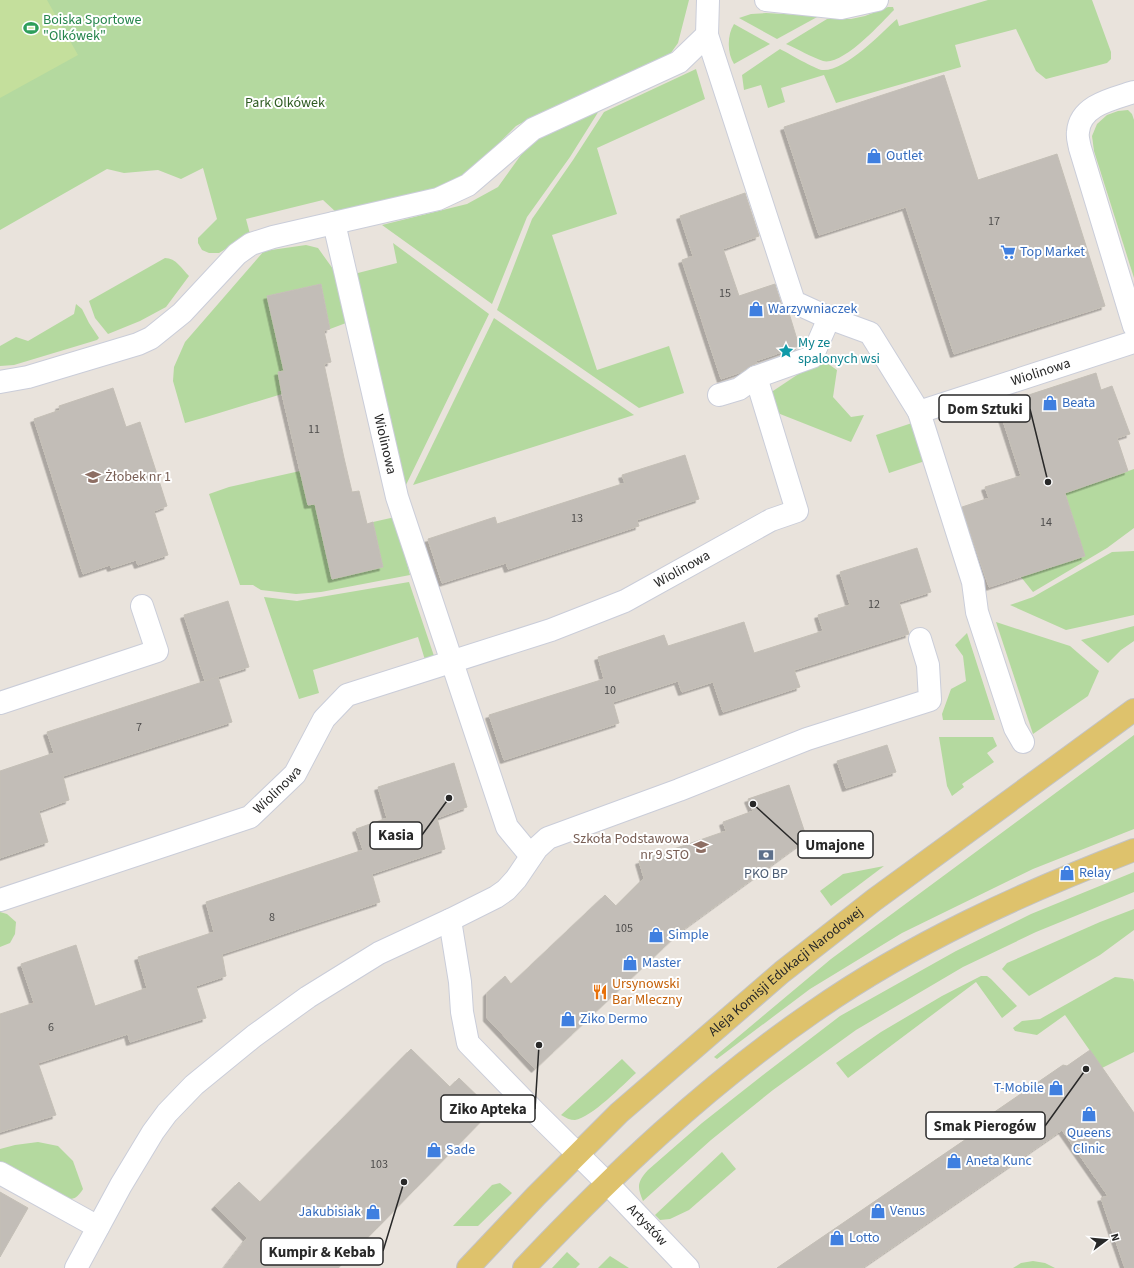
<svg xmlns="http://www.w3.org/2000/svg" width="1134" height="1268" viewBox="0 0 1134 1268" font-family="'Source Sans 3',sans-serif">
	<defs>
		<filter id="shadow"><feDropShadow dx="-3.5" dy="3.5" stdDeviation="0" flood-color="#0004"/></filter>
	</defs>
	<rect width="100%" height="100%" fill="#e9e3dc"/>
	<g fill="#b4d99f">
		<path d="M 0,0 L 689,0 L 678,43 L 668,57 L 527,120 L 516,126 L 502,140 L 490,160 L 473,182 L 337,213 L 323,200 L 246,219 L 250,234 L 219,253 L 209,253 L 202,250 L 198,243 L 198,238 L 217,219 L 203,168 L 181,179 L 158,170 L 124,173 L 107,169 L 0,230 Z"/>
		<path d="M 988,0 L 1092,0 L 1111,52 L 1111,59 L 1107,63 L 1046,79 L 1036,71 L 1016,29 L 955,45 L 961,67 L 836,103 L 824,75 L 781,88 L 785,102 L 768,108 L 761,85 L 744,90 L 742,75 L 780,49 C 788,53 815,69 822,70 C 845,72 881,33 897,19 L 899,26 Z"/>
		<path d="M 888,7 L 893,7 L 894,10 C 881,23 843,66 823,61 C 811,57 798,49 786,44 L 827,19 L 851,19 L 865,16 Z"/>
		<path d="M 766,13 L 819,16 L 777,39 L 739,18 L 751,14 Z"/>
		<path d="M 734,24 L 770,44 L 734,64 C 727,53 727,35 734,24 Z"/>
		<path d="M 696,69 L 705,99 L 597,148 L 617,214 L 552,235 L 597,370 L 669,346 L 684,393 L 639,408 L 497,310 L 532,219 L 573,160 L 604,112 Z"/>
		<path d="M 602,106 L 570,157 L 527,217 L 492,304 L 382,225 L 467,204 L 498,187 L 531,141 Z"/>
		<path d="M 1128,110 L 1132,114 L 1134,120 L 1134,278 L 1094,151 L 1092,136 L 1097,124 L 1107,115 L 1118,111 Z"/>
		<path d="M 393,243 L 489,314 L 405,487 L 354,274 L 397,263 Z"/>
		<path d="M 306,245 L 318,248 L 333,269 L 346,323 L 330,329 L 321,284 L 267,296 L 284,371 L 278,372 L 282,394 L 206,417 L 185,423 L 173,381 L 174,367 L 185,342 L 264,251 Z"/>
		<path d="M 165,258 C 176,258 182,269 189,276 L 166,307 L 140,321 L 108,334 L 95,318 L 89,301 Z"/>
		<path d="M 76,304 L 82,309 L 89,323 L 99,338 L 97,340 L 14,365 L 0,366 L 0,346 L 16,337 L 28,341 L 74,314 Z"/>
		<path d="M 494,318 L 634,415 L 413,485 Z"/>
		<path d="M 821,359 L 837,370 L 833,397 L 851,417 L 864,415 L 851,442 L 770,410 L 767,395 Z"/>
		<path d="M 912,423 L 925,461 L 889,473 L 876,435 Z"/>
		<path d="M 1134,469 L 1134,528 L 1107,548 L 1033,592 L 1021,577 L 1085,556 L 1065,493 Z"/>
		<path d="M 300,471 L 308,505 L 315,504 L 332,579 L 383,567 L 373,522 L 395,517 L 410,575 L 321,592 L 296,594 L 261,590 L 253,585 L 240,585 L 209,494 L 229,487 Z"/>
		<path d="M 1134,551 L 1134,615 L 1066,630 L 1010,605 L 1033,597 L 1112,552 Z"/>
		<path d="M 409,582 L 434,656 L 425,660 L 418,637 L 313,670 L 319,693 L 299,699 L 264,597 L 297,601 Z"/>
		<path d="M 996,622 L 1070,646 L 1099,671 L 1088,696 L 1033,734 Z"/>
		<path d="M 1134,626 L 1134,641 L 1121,650 L 1108,663 L 1081,640 Z"/>
		<path d="M 967,633 L 995,720 L 943,720 L 942,714 L 951,689 L 966,681 L 963,656 L 955,645 Z"/>
		<path d="M 1134,735 L 1134,829 L 1033,869 L 902,933 L 810,989 L 717,1059 L 714,1057 L 831,959 Z"/>
		<path d="M 939,737 L 993,737 L 997,746 L 987,753 L 994,762 L 962,784 L 964,787 L 952,796 L 947,786 Z"/>
		<path d="M 884,866 L 831,906 L 820,891 L 843,874 Z"/>
		<path d="M 1134,872 L 1134,892 L 1036,932 L 963,967 L 856,1030 L 773,1090 L 711,1140 L 643,1201 C 637,1187 637,1182 648,1170 L 702,1123 L 763,1075 L 840,1016 L 956,951 L 1031,914 Z"/>
		<path d="M 1134,909 L 1134,930 L 1100,955 L 1029,996 L 1002,969 L 1007,963 L 1100,922 Z"/>
		<path d="M 0,912 L 7,914 L 16,922 L 15,934 L 10,943 L 0,947 Z"/>
		<path d="M 981,976 L 987,976 L 991,979 L 1017,1006 L 1002,1018 L 976,982 L 848,1078 L 836,1063 L 881,1032 L 942,996 Z"/>
		<path d="M 1115,977 L 1133,979 L 1134,982 L 1134,1052 L 1102,1068 L 1065,1015 L 1037,1035 L 1015,1031 L 1013,1028 L 1022,1021 L 1040,1019 Z"/>
		<path d="M 622,1059 L 636,1073 C 624,1084 591,1118 575,1120 C 570,1120 566,1118 561,1115 Z"/>
		<path d="M 38,1142 L 58,1146 L 73,1161 L 83,1189 C 76,1200 72,1200 60,1198 L 0,1164 L 0,1149 L 15,1145 Z"/>
		<path d="M 722,1152 L 736,1169 L 689,1210 L 670,1219 L 660,1220 L 655,1215 Z"/>
		<path d="M 500,1183 L 512,1193 L 478,1226 L 453,1226 L 492,1185 Z"/>
		<path d="M 567,1252 L 580,1264 L 576,1268 L 552,1268 Z"/>
		<path d="M 610,1256 L 629,1268 L 598,1268 Z"/>
		<path d="M 1033,1261 L 1045,1263 L 1055,1268 L 1013,1268 L 1021,1263 Z"/>
	</g>
	<path fill="#c4df9c" d="M 0,0 L 47,0 L 78,55 L 0,98 Z"/>
	<g fill="#c2bdb7" stroke="#c4bfb6" filter="url(#shadow)">
		<path d="M 944,75 L 978,180 L 1057,154 L 1105,306 L 954,354 L 906,207 L 819,235 L 784,127 Z"/>
		<path d="M 745,193 L 759,236 L 723,249 L 739,296 L 775,284 L 782,306 L 789,313 L 799,346 L 756,361 L 757,363 L 749,367 L 741,372 L 721,379 L 682,260 L 693,256 L 680,216 Z"/>
		<path d="M 321,284 L 330,329 L 324,331 L 331,362 L 324,364 L 344,458 L 352,492 L 359,491 L 367,524 L 373,522 L 383,567 L 332,579 L 315,504 L 308,505 L 282,394 L 278,372 L 284,371 L 267,296 Z"/>
		<path d="M 1096,373 L 1101,390 L 1112,386 L 1130,434 L 1117,438 L 1128,471 L 1065,493 L 1085,556 L 989,587 L 962,507 L 989,498 L 985,487 L 1021,476 L 998,405 Z"/>
		<path d="M 113,388 L 126,427 L 140,422 L 154,465 L 167,506 L 154,511 L 168,555 L 138,565 L 136,560 L 111,568 L 110,565 L 83,574 L 34,419 L 60,410 L 59,406 Z"/>
		<path d="M 685,455 L 699,499 L 637,520 L 639,526 L 508,569 L 506,563 L 442,583 L 428,539 L 495,517 L 497,524 L 625,483 L 622,475 Z"/>
		<path d="M 917,548 L 931,592 L 899,602 L 909,634 L 794,670 L 800,687 L 723,712 L 713,682 L 682,692 L 678,681 L 613,702 L 619,723 L 504,760 L 489,715 L 604,679 L 598,657 L 664,635 L 668,646 L 744,622 L 754,653 L 823,631 L 818,615 L 850,605 L 840,572 Z"/>
		<path d="M 228,601 L 249,667 L 205,681 L 184,615 Z"/>
		<path d="M 218,677 L 232,722 L 63,776 L 69,800 L 39,811 L 48,842 L 0,858 L 0,771 L 54,753 L 47,732 Z"/>
		<path d="M 887,745 L 896,772 L 846,788 L 837,761 Z"/>
		<path d="M 454,763 L 467,807 L 437,818 L 445,849 L 372,874 L 380,902 L 222,954 L 226,976 L 196,986 L 206,1018 L 130,1042 L 128,1034 L 38,1063 L 56,1115 L 0,1132 L 0,1014 L 34,1003 L 21,964 L 76,945 L 95,1006 L 147,988 L 138,957 L 214,932 L 206,902 L 363,850 L 356,829 L 387,818 L 378,787 Z"/>
		<path d="M 789,785 L 807,839 L 681,931 L 535,1069 L 487,1018 L 487,993 L 505,976 L 511,984 L 605,895 L 616,906 L 644,878 L 639,861 L 726,831 L 723,822 L 753,811 L 748,799 Z"/>
		<path d="M 411,1049 L 450,1087 L 459,1078 L 492,1110 L 338,1268 L 224,1268 L 247,1238 L 215,1206 L 239,1182 L 260,1202 Z"/>
		<path d="M 1090,1050 L 1134,1113 L 1134,1268 L 1125,1268 L 1101,1198 L 1108,1196 L 1062,1130 L 862,1268 L 777,1268 L 997,1118 L 993,1113 L 1063,1065 L 1067,1066 Z"/>
		<path d="M 0,1192 L 28,1208 L 0,1257 Z"/>
	</g>
	<g fill="none" stroke-linecap="round" stroke-linejoin="round">
		<g stroke="#cacdd9" stroke-width="24">
			<g id="minor">
				<path d="M 766,0 L 841,8 L 877,0"/>
				<path d="M 707,35 L 794,302 L 829,318 L 870,333 L 919,412 L 973,582 L 977,612 L 1015,728 L 1023,742"/>
				<path d="M 1134,92 C 1113,99 1080,105 1078,132 C 1077,137 1079,143 1080,148 L 1134,326"/>
				<path id="s1" d="M 334,223 L 397,497 L 507,827 L 531,856"/>
				<path d="M 0,382 L 28,377 L 138,344 L 151,338 L 182,313 L 237,254 L 251,244 L 273,237 L 438,199 L 468,185 L 533,129 L 679,62 L 707,35 L 708,0"/>
				<path d="M 719,395 L 739,389 L 756,377 L 812,357 L 829,318"/>
				<path id="s2" d="M 919,412 L 1134,342"/>
				<path d="M 0,703 L 157,651 L 142,606"/>
				<path id="s3" d="M 0,900 L 250,817 L 295,774 L 324,719 L 347,695 L 551,630 L 625,601 L 771,520 L 797,511 L 756,377"/>
				<path id="s4" d="M 450,920 L 460,982 L 462,1012 L 468,1043 L 535,1112 L 607,1183 L 688,1268"/>
				<path d="M 0,1173 L 98,1227"/>
				<path d="M 76,1268 L 121,1185 L 153,1132 L 167,1113 L 194,1085 L 254,1036 L 308,997 L 379,953 L 450,920 L 496,897 L 506,890 L 516,879 L 537,848 L 548,838 L 679,790 L 807,739 L 930,700 L 928,665 L 920,639"/>
			</g>
		</g>
		<g stroke="#c3c3c3" stroke-width="24">
			<g id="major">
				<path id="s5" d="M 468,1268 L 536,1196 L 619,1113 L 782,972 L 874,900 L 1134,710"/>
				<path d="M 524,1268 C 613,1174 706,1086 813,1012 C 912,943 1022,893 1134,850"/>
			</g>
		</g>
		<use href="#minor" stroke="#fff" stroke-width="22"/>
		<use href="#major" stroke="#dec26c" stroke-width="22"/>
	</g>
	<defs>
		<g id="stadium-bare" transform="scale(1.2)"><path d="M0-5a6.5 5 0 1 0 0 10a6.5 5 0 1 0 0-10ZM-3.5-1.8h7v3.6h-7Z" fill="#2e9e5b" stroke="#fff" stroke-width="2.5" paint-order="stroke"/></g>
		<g id="shop-bare" transform="scale(1.2)"><path d="M-5-2.5h2.3a2.7 3.5 0 0 1 5.4 0H5L5.5 6h-11ZM-1.5-2.5h3a1.5 2.3 0 0 0-3 0Z" fill="#3f7fe0" stroke="#fff" stroke-width="2.5" paint-order="stroke"/></g>
		<g id="supermarket-bare" transform="scale(1.2)"><path d="M-6-5.5h2.5l.6 2H6L4.5 2H-2.5L-4.4-4H-6ZM-1.5 3.2a1.3 1.3 0 1 0 .1 0ZM3 3.2a1.3 1.3 0 1 0 .1 0Z" fill="#3f7fe0" stroke="#fff" stroke-width="2.5" paint-order="stroke"/></g>
		<g id="sight-bare" transform="scale(1.2)"><path d="M0-6L1.8-2.2L6-1.7L2.9 1.2L3.7 5.4L0 3.3L-3.7 5.4L-2.9 1.2L-6-1.7L-1.8-2.2Z" fill="#0f9aa8" stroke="#fff" stroke-width="2.5" paint-order="stroke"/></g>
		<g id="school-bare" transform="scale(1.2)"><path d="M0-5L7-2L0 1L-7-2ZM-4 1L0 2.5L4 1V4Q0 6-4 4Z" fill="#8d6e63" stroke="#fff" stroke-width="2.5" paint-order="stroke"/></g>
		<g id="bank-bare" transform="scale(1.2)"><path d="M-6-4H6V4H-6ZM0-2.3a2.3 2.3 0 1 0 0 4.6a2.3 2.3 0 1 0 0-4.6Z" fill="#5c6f8a" stroke="#fff" stroke-width="2.5" paint-order="stroke"/></g>
		<g id="restaurant-bare" transform="scale(1.2)"><path d="M-5-6h1v4h1v-4h1v4h1v-4h1v5L-1.5 .5V6h-2V.5L-5-1ZM5-6V6H3V1.5H1.5Q1.5-4 5-6Z" fill="#e8710a" stroke="#fff" stroke-width="2.5" paint-order="stroke"/></g>
	</defs>
	<g fill-rule="evenodd">
		<use href="#stadium-bare" x="31" y="28"/>
		<use href="#shop-bare" x="874" y="156"/>
		<use href="#supermarket-bare" x="1008" y="252"/>
		<use href="#shop-bare" x="756" y="309"/>
		<use href="#sight-bare" x="786" y="351"/>
		<use href="#shop-bare" x="1050" y="403"/>
		<use href="#school-bare" x="93" y="477"/>
		<use href="#school-bare" x="701" y="847"/>
		<use href="#bank-bare" x="766" y="855"/>
		<use href="#shop-bare" x="1067" y="873"/>
		<use href="#shop-bare" x="656" y="935"/>
		<use href="#shop-bare" x="630" y="963"/>
		<use href="#restaurant-bare" x="600" y="992"/>
		<use href="#shop-bare" x="568" y="1019"/>
		<use href="#shop-bare" x="1056" y="1088"/>
		<use href="#shop-bare" x="1089" y="1114"/>
		<use href="#shop-bare" x="434" y="1150"/>
		<use href="#shop-bare" x="954" y="1161"/>
		<use href="#shop-bare" x="878" y="1211"/>
		<use href="#shop-bare" x="373" y="1212"/>
		<use href="#shop-bare" x="837" y="1238"/>
	</g>
	<g text-anchor="middle" dominant-baseline="central" stroke-width="4" stroke-linejoin="round" paint-order="stroke">
		<g font-size="12" fill="#4e4d4c">
			<text x="994" y="221">17</text>
			<text x="725" y="293">15</text>
			<text x="314" y="429">11</text>
			<text x="577" y="518">13</text>
			<text x="1046" y="522">14</text>
			<text x="874" y="604">12</text>
			<text x="610" y="690">10</text>
			<text x="139" y="727">7</text>
			<text x="272" y="917">8</text>
			<text x="624" y="928">105</text>
			<text x="51" y="1027">6</text>
			<text x="379" y="1164">103</text>
		</g>
		<g font-size="14" fill="#27864d" stroke="#fff" text-anchor="start">
			<text x="43" y="20">Boiska Sportowe<tspan x="43" dy="16">"Olkówek"</tspan></text>
		</g>
		<g font-size="14" fill="#2f5c22" stroke="#fff">
			<text x="285" y="103">Park Olkówek</text>
		</g>
		<g font-size="14" fill="#366cbe" stroke="#fff" text-anchor="start">
			<text x="886" y="156">Outlet</text>
			<text x="1020" y="252">Top Market</text>
			<text x="768" y="309">Warzywniaczek</text>
			<text x="1062" y="403">Beata</text>
			<text x="1079" y="873">Relay</text>
			<text x="668" y="935">Simple</text>
			<text x="642" y="963">Master</text>
			<text x="580" y="1019">Ziko Dermo</text>
			<text x="1044" y="1088" text-anchor="end">T-Mobile</text>
			<text x="1089" y="1133" text-anchor="middle">Queens<tspan x="1089" dy="16">Clinic</tspan></text>
			<text x="446" y="1150">Sade</text>
			<text x="966" y="1161">Aneta Kunc</text>
			<text x="890" y="1211">Venus</text>
			<text x="361" y="1212" text-anchor="end">Jakubisiak</text>
			<text x="849" y="1238">Lotto</text>
		</g>
		<g font-size="14" fill="#0d838f" stroke="#fff" text-anchor="start">
			<text x="798" y="343">My ze<tspan x="798" dy="16">spalonych wsi</tspan></text>
		</g>
		<g font-size="14" fill="#282828" stroke="#fff">
			<text stroke="none"><textPath href="#s2" startOffset="128">Wiolinowa</textPath></text>
			<text stroke="none"><textPath href="#s1" startOffset="227">Wiolinowa</textPath></text>
			<text stroke="none"><textPath href="#s3" startOffset="780">Wiolinowa</textPath></text>
			<text stroke="none"><textPath href="#s3" startOffset="302">Wiolinowa</textPath></text>
			<text stroke="none"><textPath href="#s5" startOffset="435">Aleja Komisji Edukacji Narodowej</textPath></text>
			<text stroke="none"><textPath href="#s4" startOffset="380">Artystów</textPath></text>
		</g>
		<g font-size="14" fill="#785e54" stroke="#fff" text-anchor="start">
			<text x="105" y="477">Żłobek nr 1</text>
			<text x="689" y="839" text-anchor="end">Szkoła Podstawowa<tspan x="689" dy="16">nr 9 STO</tspan></text>
		</g>
		<g font-size="14" fill="#4e5e75" stroke="#fff">
			<text x="766" y="874">PKO BP</text>
		</g>
		<g font-size="14" fill="#c56008" stroke="#fff" text-anchor="start">
			<text x="612" y="984">Ursynowski<tspan x="612" dy="16">Bar Mleczny</tspan></text>
		</g>
	</g>
	<path fill="none" stroke="#282828" stroke-width="1.5" d="M1048 482L1030 409M449 798L422 835M753 804L798 845M539 1045L535 1109M1086 1069L1045 1126M404 1182L383 1251"/>
	<g fill="#282828" stroke="#fff" stroke-width="1.5">
		<circle cx="1048" cy="482" r="4"/>
		<circle cx="449" cy="798" r="4"/>
		<circle cx="753" cy="804" r="4"/>
		<circle cx="539" cy="1045" r="4"/>
		<circle cx="1086" cy="1069" r="4"/>
		<circle cx="404" cy="1182" r="4"/>
	</g>
	<g fill="#fff" stroke="#282828" stroke-width="1.5">
		<rect x="939" y="395" width="91" height="27" rx="4"/>
		<rect x="370" y="822" width="52" height="27" rx="4"/>
		<rect x="798" y="831" width="75" height="27" rx="4"/>
		<rect x="441" y="1095" width="94" height="27" rx="4"/>
		<rect x="926" y="1112" width="119" height="27" rx="4"/>
		<rect x="261" y="1238" width="122" height="27" rx="4"/>
	</g>
	<g font-size="15" text-anchor="middle" font-weight="bold" fill="#282828">
		<text x="985" y="414">Dom Sztuki</text>
		<text x="396" y="840">Kasia</text>
		<text x="835" y="850">Umajone</text>
		<text x="488" y="1114">Ziko Apteka</text>
		<text x="985" y="1131">Smak Pierogów</text>
		<text x="322" y="1257">Kumpir &amp; Kebab</text>
	</g>
	<g transform="translate(1106 1240) rotate(74)" stroke="#ffffff" stroke-width="3" paint-order="stroke">
	<path d="M0-3L7 15L0 10L-7 15Z" fill="#282828"/>
	<text y="-6" font-size="11" font-weight="bold" text-anchor="middle" fill="#282828">N</text>
	</g>
</svg>
